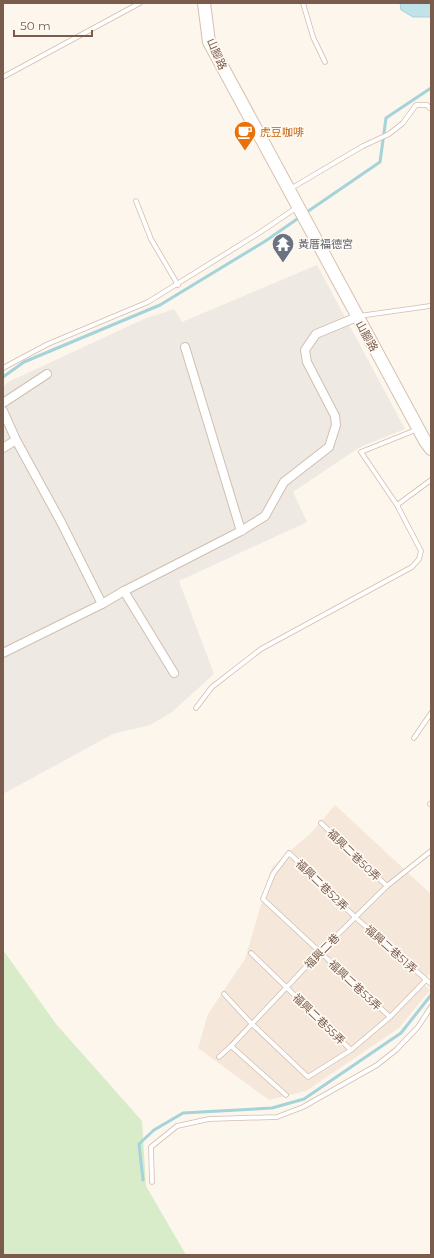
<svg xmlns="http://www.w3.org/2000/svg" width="434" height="1258" viewBox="0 0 434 1258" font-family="Montserrat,'Noto Sans TC',sans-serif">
	<rect width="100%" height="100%" fill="#fdf6ec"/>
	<path fill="#f5e8da" d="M 335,805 L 431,894 L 431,972 L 422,982 L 430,990 L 399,1028 L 306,1091 L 269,1100 L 198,1048 L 208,1014 L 245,959 L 272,867 L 313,831 Z"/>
	<path fill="#efe9e4" d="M 317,265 L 405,429 L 360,447 L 293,492 L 307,522 L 179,581 L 214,674 L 172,712 L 150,725 L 113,734 L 3,794 L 3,387 L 8,382 L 144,319 L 174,309 L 182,322 Z"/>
	<path fill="#d8ecc9" d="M 3,950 L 56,1024 L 142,1121 L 146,1186 L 186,1255 L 3,1255 Z"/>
	<path fill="#bfe3e8" stroke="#a5d3da" d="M 400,3 L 431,3 L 431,17 L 413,17 L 401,10 Z"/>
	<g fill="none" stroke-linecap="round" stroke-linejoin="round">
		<g stroke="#a5d3da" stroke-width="3">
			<path d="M 304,214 L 380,162 L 386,118 L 431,88"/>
			<path d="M 3,377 L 24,362 L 160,305 L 267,240 L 300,217"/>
			<path d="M 143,1180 L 139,1144 L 154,1130 L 183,1113 L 272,1108 L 304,1099 L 401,1033 L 431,995"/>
		</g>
		<g stroke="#d1beb0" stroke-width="5.5">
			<g id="service">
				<path d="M 303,3 L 313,37 L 325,62"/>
				<path d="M 3,77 L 140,3"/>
				<path d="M 290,189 L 363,146 L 389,134 L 403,123 L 416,105 L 427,105 L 431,109"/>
				<path d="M 136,201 L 151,239 L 178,285"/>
				<path d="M 359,316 L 430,306"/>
				<path d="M 3,368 L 48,344 L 148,302 L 259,233 L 296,208"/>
				<path d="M 397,505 L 431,480"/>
				<path d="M 196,708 L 212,687 L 261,649 L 412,567 L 419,559 L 421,551 L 397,505 L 361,452 L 418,429"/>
				<path d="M 414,738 L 431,713"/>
				<path d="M 430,804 L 431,804"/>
				<path d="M 321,823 L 387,886"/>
				<path d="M 251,953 L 351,1050"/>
				<path d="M 224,994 L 251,1023 L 308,1077 L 351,1050 L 390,1017 L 426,980"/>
				<path d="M 390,1017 L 263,899 L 273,874 L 289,853 L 356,918 L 431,984"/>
				<path d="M 231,1046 L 286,1095"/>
				<path d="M 219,1057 L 231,1046 L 320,952 L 387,886 L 431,851"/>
				<path d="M 152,1182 L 151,1147 L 177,1126 L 209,1119 L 277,1117 L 303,1107 L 377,1065 L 396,1050 L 418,1027 L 431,1007"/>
			</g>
		</g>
		<g stroke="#d1beb0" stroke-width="10">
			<g id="minor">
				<path d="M 185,347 L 241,531"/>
				<path d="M 3,403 L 47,374"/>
				<path d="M 3,411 L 16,440 L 61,522 L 102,604"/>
				<path d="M 3,448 L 16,440"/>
				<path d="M 124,591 L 174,673"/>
				<path d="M 3,653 L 102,604 L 124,591 L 241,531 L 265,516 L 284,482 L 329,447 L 336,425 L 335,416 L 307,362 L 305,350 L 316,334 L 357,317"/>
			</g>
		</g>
		<g stroke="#d6c0b0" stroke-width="14">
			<path id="secondary" d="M 204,3 L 209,42 L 425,441 L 431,449"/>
		</g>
		<use href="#service" stroke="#fff" stroke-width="4"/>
		<use href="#minor" stroke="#fff" stroke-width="8"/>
		<use href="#secondary" stroke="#fff" stroke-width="12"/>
	</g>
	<defs>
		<g id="cafe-pin" transform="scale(1.15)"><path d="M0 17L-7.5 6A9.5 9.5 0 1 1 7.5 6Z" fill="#e8710a" stroke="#fffaf3"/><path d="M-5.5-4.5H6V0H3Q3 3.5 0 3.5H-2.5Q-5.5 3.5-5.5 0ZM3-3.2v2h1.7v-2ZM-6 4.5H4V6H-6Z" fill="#fff"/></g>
		<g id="temple-pin" transform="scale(1.15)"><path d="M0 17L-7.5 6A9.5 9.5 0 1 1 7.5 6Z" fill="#6b7280" stroke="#fffaf3"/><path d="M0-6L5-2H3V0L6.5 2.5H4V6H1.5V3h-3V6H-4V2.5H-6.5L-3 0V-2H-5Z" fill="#fff"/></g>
	</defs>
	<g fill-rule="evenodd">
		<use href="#cafe-pin" x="245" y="132"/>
		<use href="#temple-pin" x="283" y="244"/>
	</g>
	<g text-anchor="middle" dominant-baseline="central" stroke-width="3.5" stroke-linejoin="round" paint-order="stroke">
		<g font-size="11" fill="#7a5c4d" stroke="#fffaf3">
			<text transform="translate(217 54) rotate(66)">山腳路</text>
			<text transform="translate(367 336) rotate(61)">山腳路</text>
			<text transform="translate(354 855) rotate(44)">福興二巷50弄</text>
			<text transform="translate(322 885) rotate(44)">福興二巷52弄</text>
			<text transform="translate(391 949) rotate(42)">福興二巷51弄</text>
			<text transform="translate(322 951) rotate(-45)">福興二巷</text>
			<text transform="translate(355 985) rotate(43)">福興二巷53弄</text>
			<text transform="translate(319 1019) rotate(44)">福興二巷55弄</text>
		</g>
		<g font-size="11" fill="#c56008" stroke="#fffaf3" text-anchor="start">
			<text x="260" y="132">虎豆咖啡</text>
		</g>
		<g font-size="11" fill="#5b616d" stroke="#fffaf3" text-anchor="start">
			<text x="298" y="244">黃厝福德宮</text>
		</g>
	</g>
	<rect width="434" height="1258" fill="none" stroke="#7a5c4d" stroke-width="8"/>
	<path d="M14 30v6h78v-6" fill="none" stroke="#7a5c4d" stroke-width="2"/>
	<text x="20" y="30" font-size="12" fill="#7a5c4d" stroke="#fffaf3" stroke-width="3" paint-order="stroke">50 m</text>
</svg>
